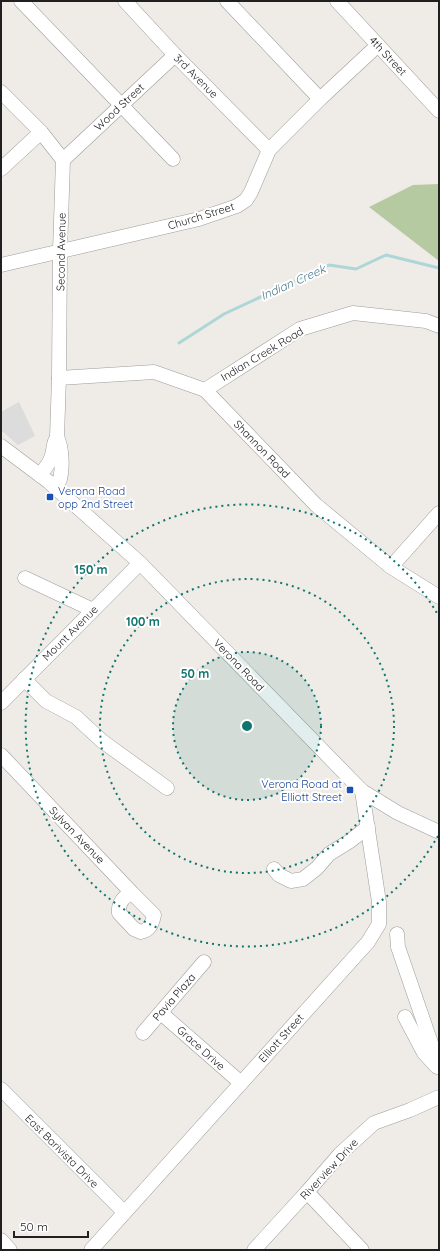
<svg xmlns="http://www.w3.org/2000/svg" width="440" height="1251" viewBox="0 0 440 1251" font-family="Quicksand,sans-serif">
	<rect width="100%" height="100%" fill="#efebe7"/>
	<path fill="#b6caa1" d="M 439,184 L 439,261 L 369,207 L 413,185 Z"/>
	<path fill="#dcdcdc" d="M 19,402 L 35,436 L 18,445 L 1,430 L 1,412 Z"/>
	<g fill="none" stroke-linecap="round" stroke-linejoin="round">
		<path stroke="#add7d7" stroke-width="3" d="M 179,343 L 224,314 L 329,265 L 356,269 L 386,255 L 439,268"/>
		<g stroke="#9d9d9d" stroke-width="15">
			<g id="minor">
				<path d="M 21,1 L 173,159"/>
				<path d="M 125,1 L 175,55 L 269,150"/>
				<path d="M 227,1 L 320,99"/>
				<path d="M 337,1 L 439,111"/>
				<path d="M 1,92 L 41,132 L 63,160 L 60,251 L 59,378 L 57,437 C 62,447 63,468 60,479 C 59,482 57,485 55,488"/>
				<path d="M 63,160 L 175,55"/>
				<path d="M 1,169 L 41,132"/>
				<path d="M 1,265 L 199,219 L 237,206 L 246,200 L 251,192 L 269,150 L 320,99 L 378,45"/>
				<path d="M 59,378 L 154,372 L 205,390 L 316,505 L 391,567 L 439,597"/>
				<path d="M 205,390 L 300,329 L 353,313 L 426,321 L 439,326"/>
				<path d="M 1,446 L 49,482 L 140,563 L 362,791 L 398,813 L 439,832"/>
				<path d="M 40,475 C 45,469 50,463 52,455 C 54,449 53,444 56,439"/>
				<path d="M 391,567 L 439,513"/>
				<path d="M 25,578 L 93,610"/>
				<path d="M 24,679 L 46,701 L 76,717 L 102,741 L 167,788"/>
				<path d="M 1,703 L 140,563"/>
				<path d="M 1,755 L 132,893 L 154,915 C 152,924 150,930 141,932 L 134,929 L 119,913 C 118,903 124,896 132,893"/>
				<path d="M 274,869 L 279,875 L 291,881 L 303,879 L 317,868 L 329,854 L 350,841 L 368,827"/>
				<path d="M 397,934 L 398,947 L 439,1066"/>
				<path d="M 161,1013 L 241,1083"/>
				<path d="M 405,1017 L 424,1053 L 437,1067"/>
				<path d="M 143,1033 L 204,962"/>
				<path d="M 1,1089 L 124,1212"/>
				<path d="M 307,1192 L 362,1250"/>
				<path d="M 1,1240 L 10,1250"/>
				<path d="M 91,1250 L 368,942 L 379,924 L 379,902 L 362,791"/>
				<path d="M 254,1250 L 307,1192 L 340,1154 L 374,1123 L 410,1110 L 439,1097"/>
			</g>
		</g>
		<use href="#minor" stroke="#fff" stroke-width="14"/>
	</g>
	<circle cx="247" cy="726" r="74" fill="#0f766e" fill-opacity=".12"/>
	<g fill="none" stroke="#0f766e" stroke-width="2" stroke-dasharray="2 4">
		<circle cx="247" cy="726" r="74"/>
		<circle cx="247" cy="726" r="147"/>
		<path d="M438 836A221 221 0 1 1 438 615"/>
	</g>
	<g fill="#1a4fb4" stroke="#fff" stroke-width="1.5">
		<rect x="46" y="493" width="8" height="8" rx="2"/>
		<rect x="346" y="786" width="8" height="8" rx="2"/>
	</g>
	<g text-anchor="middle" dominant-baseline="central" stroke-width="4" stroke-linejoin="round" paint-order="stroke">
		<g font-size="11" fill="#202020" stroke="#fff">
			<text transform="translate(388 56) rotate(47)">4th Street</text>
			<text transform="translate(196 76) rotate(45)">3rd Avenue</text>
			<text transform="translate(119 107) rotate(-43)">Wood Street</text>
			<text transform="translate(201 216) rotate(-17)">Church Street</text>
			<text transform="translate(61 252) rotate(-89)">Second Avenue</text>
			<text transform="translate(262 354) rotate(-31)">Indian Creek Road</text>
			<text transform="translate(262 449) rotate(46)">Shannon Road</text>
			<text transform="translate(70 633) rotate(-45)">Mount Avenue</text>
			<text transform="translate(239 665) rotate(46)">Verona Road</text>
			<text transform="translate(77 835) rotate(46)">Sylvan Avenue</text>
			<text transform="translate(174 997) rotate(-49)">Pavia Plaza</text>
			<text transform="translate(281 1038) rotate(-48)">Elliott Street</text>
			<text transform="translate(201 1048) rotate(42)">Grace Drive</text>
			<text transform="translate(62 1151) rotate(45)">East Barivista Drive</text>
			<text transform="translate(329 1169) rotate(-47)">Riverview Drive</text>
		</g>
		<g font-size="11" fill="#164399" stroke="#fff" text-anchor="start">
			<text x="58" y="491">Verona Road<tspan x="58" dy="13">opp 2nd Street</tspan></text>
			<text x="342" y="784" text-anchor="end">Verona Road at<tspan x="342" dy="13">Elliott Street</tspan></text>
		</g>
		<g font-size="12" font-style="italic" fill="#4c7b8f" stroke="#fff">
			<text transform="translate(293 282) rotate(-24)">Indian Creek</text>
		</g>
	</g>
	<circle cx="247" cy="726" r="6" fill="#0f766e" stroke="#fff" stroke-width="2"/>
	<g font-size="12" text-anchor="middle" font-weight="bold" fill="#0f766e" stroke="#fff" stroke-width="4" stroke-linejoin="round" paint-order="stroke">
		<text x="91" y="574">150 m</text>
		<text x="143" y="626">100 m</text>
		<text x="195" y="678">50 m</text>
	</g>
	<rect width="440" height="1251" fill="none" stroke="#202020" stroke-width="4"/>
	<path d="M14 1231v6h74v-6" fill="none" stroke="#202020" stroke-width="2"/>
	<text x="20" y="1231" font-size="12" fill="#202020" stroke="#ffffff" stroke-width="3" paint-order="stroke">50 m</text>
</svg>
